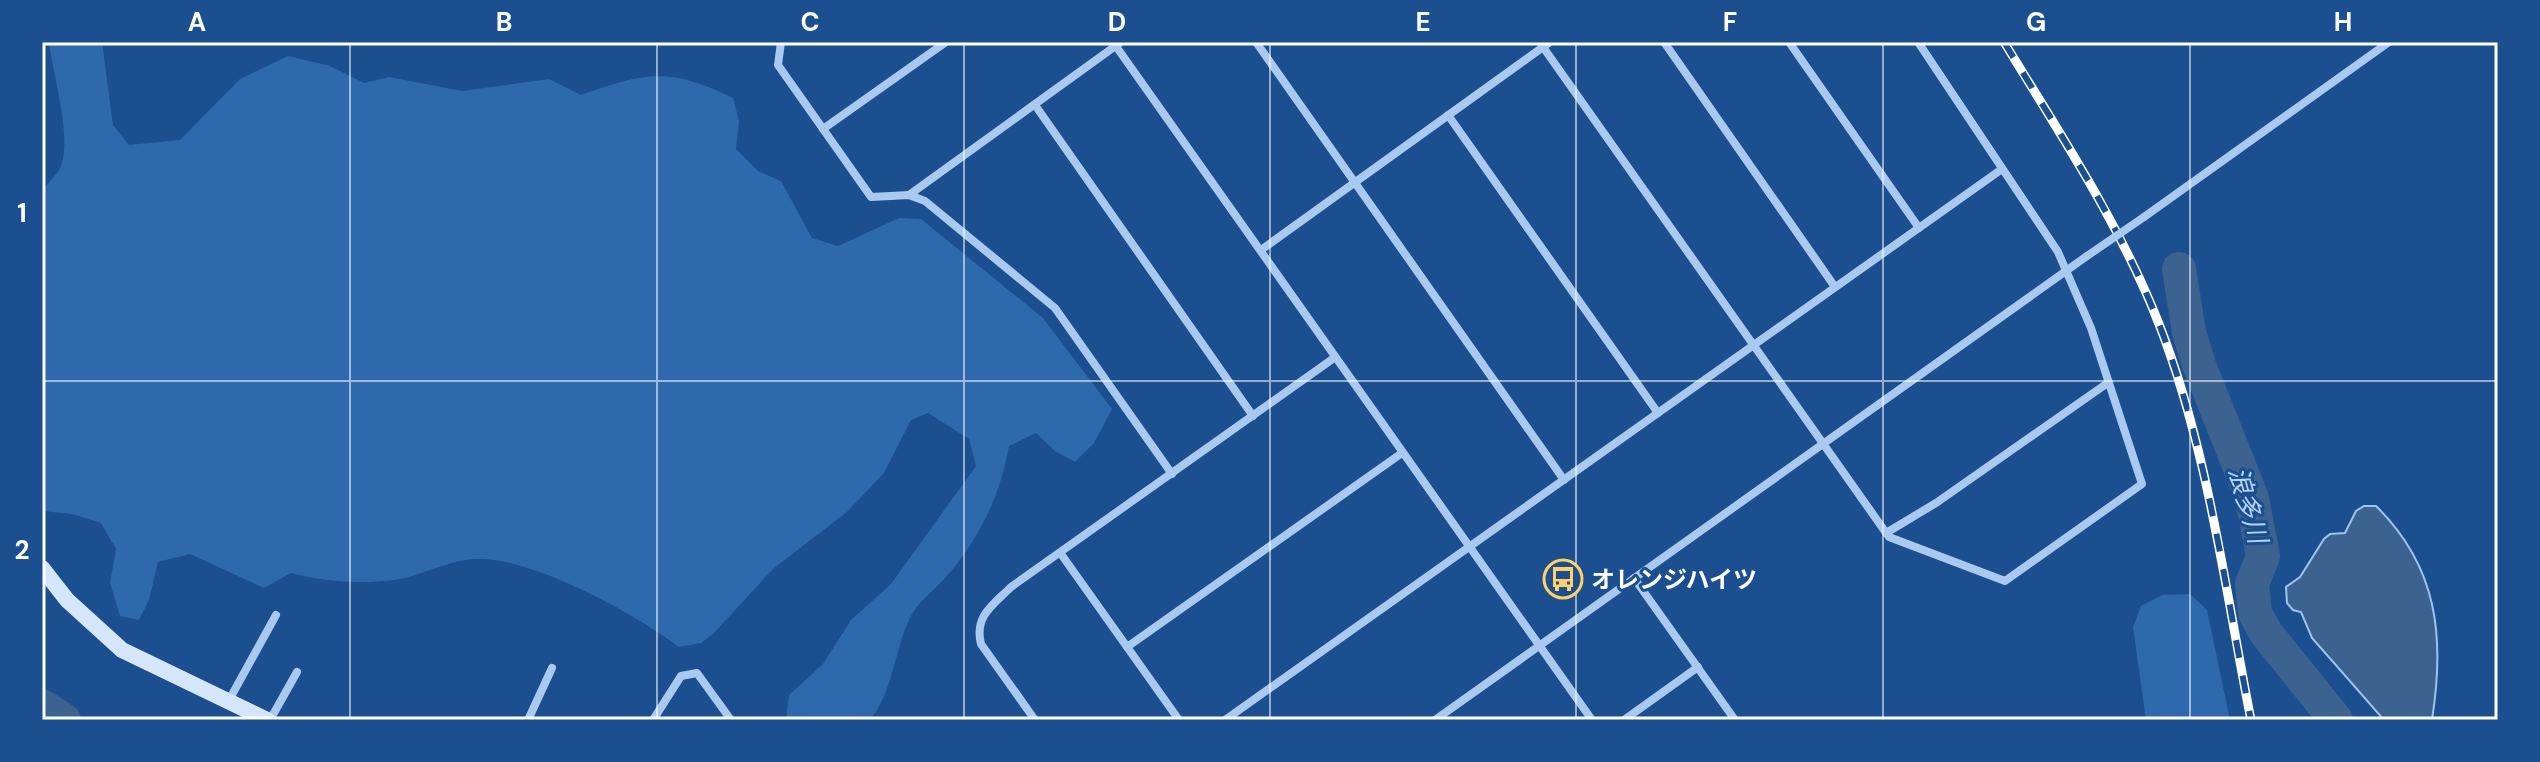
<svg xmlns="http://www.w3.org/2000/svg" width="2540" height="762" viewBox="0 0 2540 762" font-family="'DM Sans','Noto Sans JP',sans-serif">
	<rect width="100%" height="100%" fill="#1b4f8f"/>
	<g fill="#2e69ad">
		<path d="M 49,42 L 102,42 L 113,125 L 129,145 L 180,140 L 240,79 L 288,56 L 330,66 L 364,83 L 389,77 L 462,91 L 549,79 L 581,95 C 646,72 670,67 733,98 L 739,121 L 736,149 L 758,171 L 781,181 L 812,238 L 838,246 L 899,218 L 921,219 L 1043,318 L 1112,409 L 1094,443 L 1075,462 L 1055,451 L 1036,433 L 1009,446 C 1000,496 980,538 946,577 C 935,590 917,602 910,618 C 894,651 893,692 870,720 L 786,720 L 789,695 L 823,664 L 851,620 L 891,584 L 976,466 L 969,439 L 928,413 L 911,420 L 884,473 L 848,511 L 773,569 L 712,635 L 701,643 L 679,647 C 636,614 530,556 476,559 C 449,560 425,574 400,579 C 363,585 327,582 291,573 L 264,588 L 190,554 L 158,562 L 149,600 L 139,620 L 120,616 L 110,583 L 116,549 L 101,523 L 72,514 L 42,511 L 42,190 C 48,183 58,174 61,166 C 72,135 53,76 49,42 Z"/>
		<path d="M 2190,594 L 2207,610 L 2230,720 L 2146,720 L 2133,627 L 2141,606 L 2162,595 Z"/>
	</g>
	<path fill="#3c6290" stroke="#9cc4f0" stroke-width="2" d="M 2364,506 L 2376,506 C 2438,567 2445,637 2432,720 L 2384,720 L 2312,638 L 2301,612 L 2293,610 L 2287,603 L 2286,587 L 2300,577 L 2324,539 L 2330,534 L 2345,533 L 2356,511 Z"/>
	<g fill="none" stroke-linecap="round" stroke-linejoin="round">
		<g stroke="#3c6290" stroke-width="34">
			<path d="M 2179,269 L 2189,332 L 2199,365 L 2252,498 L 2263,556 L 2252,584 L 2255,613 L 2266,633 L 2336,720"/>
			<path d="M 42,706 L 64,720"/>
		</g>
		<g stroke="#a9c9ee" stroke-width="8">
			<path d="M 781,42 L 778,65 L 871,197 L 909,195 L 925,201 L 1055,308 L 1172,474"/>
			<path d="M 1113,42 L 1592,720"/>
			<path d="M 1256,42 L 1564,480"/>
			<path d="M 1664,42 L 1835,287"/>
			<path d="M 1789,42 L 1919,228"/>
			<path d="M 1543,47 L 1889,537 L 2005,581 L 2142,484 L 2091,328 L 2058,252 L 1918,42"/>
			<path d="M 1035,105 L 1253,416"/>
			<path d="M 1448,115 L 1658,413"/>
			<path d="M 823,129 L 946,42"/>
			<path d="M 909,195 L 1121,42"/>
			<path d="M 2144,217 L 2389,42"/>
			<path d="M 1261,250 L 1550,42"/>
			<path d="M 1886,533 L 1936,503 L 2109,382"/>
			<path d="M 1061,554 L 1179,720"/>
			<path d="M 1634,578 L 1735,720"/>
			<path d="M 1127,647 L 1402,453"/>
			<path d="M 228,702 L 276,615"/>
			<path d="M 270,720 L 297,672"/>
			<path d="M 528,720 L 552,668"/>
			<path d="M 653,720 L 681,676 L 697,673 L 731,720"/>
			<path d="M 1035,720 L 981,644 C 974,616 993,605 1011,587 L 1334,358"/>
			<path d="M 1225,720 L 2002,169"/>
			<path d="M 1435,720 L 2087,256"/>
			<path d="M 1624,720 L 1698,667"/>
		</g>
		<path stroke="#d6e6fa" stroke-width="16" d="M 42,568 L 67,600 L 122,650 L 267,720"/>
		<g stroke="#fff" stroke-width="9">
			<path id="rail" d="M 2004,42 C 2060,134 2120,224 2159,324 C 2208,449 2225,589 2251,720"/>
		</g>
		<use href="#rail" stroke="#1b4f8f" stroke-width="6" stroke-dasharray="18" stroke-linecap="butt"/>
		<path stroke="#a9c9ee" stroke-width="8" d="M 2087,256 L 2144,217"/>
	</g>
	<path fill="none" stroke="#fff" stroke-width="2" stroke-opacity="0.55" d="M 350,42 L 350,720M 657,42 L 657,720M 964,42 L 964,720M 1270,42 L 1270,720M 1576,42 L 1576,720M 1883,42 L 1883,720M 2190,42 L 2190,720M 42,381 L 2498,381"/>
	<defs>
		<g id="bus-ring" transform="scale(2)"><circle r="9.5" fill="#1b4f8f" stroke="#ffd166" stroke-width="1.5"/><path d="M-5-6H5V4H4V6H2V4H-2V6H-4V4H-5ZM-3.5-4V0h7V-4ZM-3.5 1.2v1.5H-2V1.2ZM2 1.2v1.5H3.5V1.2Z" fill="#ffd166"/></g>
	</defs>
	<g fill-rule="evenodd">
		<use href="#bus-ring" x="1563" y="579"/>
	</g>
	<g text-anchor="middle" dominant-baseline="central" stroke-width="6" stroke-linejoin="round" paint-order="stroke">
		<g font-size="24" font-weight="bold" fill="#fff" stroke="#1b4f8f" text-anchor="start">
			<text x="1591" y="579">オレンジハイツ</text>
		</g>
		<g font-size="26" font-style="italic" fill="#b5d3f5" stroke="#1b4f8f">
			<text transform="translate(2248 505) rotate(74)">浪多川</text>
		</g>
	</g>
	<rect width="2540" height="762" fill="none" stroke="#1b4f8f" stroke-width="88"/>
	<rect x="44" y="44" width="2452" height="674" fill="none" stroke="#fff" stroke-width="3"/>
	<g font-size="26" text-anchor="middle" font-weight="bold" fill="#fff">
		<text x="197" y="31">A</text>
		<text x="504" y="31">B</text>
		<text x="810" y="31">C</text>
		<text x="1117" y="31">D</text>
		<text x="1423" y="31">E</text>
		<text x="1730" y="31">F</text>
		<text x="2036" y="31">G</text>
		<text x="2343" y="31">H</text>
		<text x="22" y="222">1</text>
		<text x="22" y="559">2</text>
	</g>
</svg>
